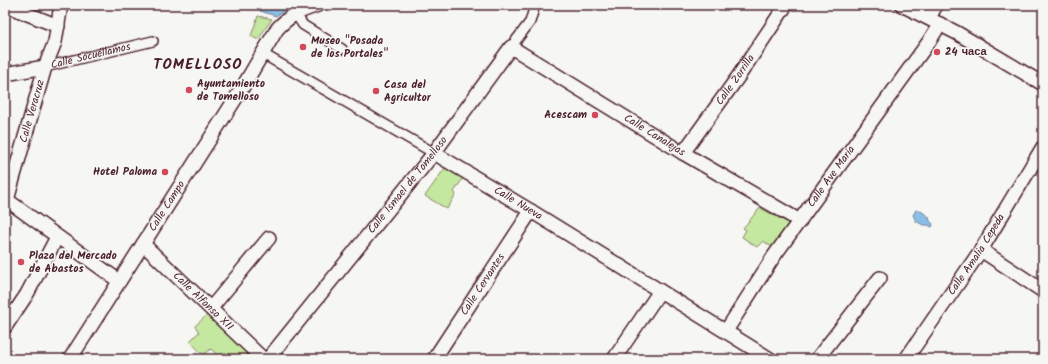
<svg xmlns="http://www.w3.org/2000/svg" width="1048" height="364" viewBox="0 0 1048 364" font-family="Kalam,sans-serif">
	<rect width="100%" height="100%" fill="#f6f6f2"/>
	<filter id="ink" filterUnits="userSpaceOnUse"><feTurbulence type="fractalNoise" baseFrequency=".025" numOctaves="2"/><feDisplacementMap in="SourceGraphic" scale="8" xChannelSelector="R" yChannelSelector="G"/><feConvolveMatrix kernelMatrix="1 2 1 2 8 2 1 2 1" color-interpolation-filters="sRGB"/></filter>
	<g filter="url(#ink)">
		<g fill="#c5e8a1" stroke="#888466">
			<path d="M 258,16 L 272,19 L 265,29 L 258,40 L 251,36 Z"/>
			<path d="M 445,168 L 463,178 L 454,192 L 456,194 L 447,209 L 425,196 Z"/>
			<path d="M 760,208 L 787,222 L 788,225 L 772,247 L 763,241 L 757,247 L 742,237 L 746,230 L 743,228 Z"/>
			<path d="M 207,315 L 253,359 L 222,359 L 211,349 L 203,355 L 190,341 L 199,332 L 195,326 Z"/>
		</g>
		<g fill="#8abee7" stroke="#707e9c">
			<path d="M 262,5 L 277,5 L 288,8 L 276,16 L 260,11 Z"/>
			<path d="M 916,210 L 921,211 L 929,217 L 930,221 L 933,224 L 932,227 L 928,225 L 923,225 L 916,221 L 913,215 Z"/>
		</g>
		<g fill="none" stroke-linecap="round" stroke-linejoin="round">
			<g stroke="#4a1f2b" stroke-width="12">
				<g id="pedestrian">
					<path d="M 295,13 L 303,25 L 342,49"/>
					<path d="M 511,47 L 530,22 L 535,5"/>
					<path d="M 263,54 L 434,153"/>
					<path id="s1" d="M 45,67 L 153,41"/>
				</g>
			</g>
			<g stroke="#4a1f2b" stroke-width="16">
				<g id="minor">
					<path d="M 5,5 L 58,26"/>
					<path d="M 902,5 L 957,33 L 1043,84"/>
					<path d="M 929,18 L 936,5"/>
					<path d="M 5,74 L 45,67"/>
					<path id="s2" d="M 434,153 L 531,211 L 770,359"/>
					<path id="s3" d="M 683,153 L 738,77 L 786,5"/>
					<path d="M 7,200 L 119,281"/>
					<path id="s4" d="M 5,203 L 7,200 L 45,67 L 55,42 L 61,5"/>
					<path id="s5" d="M 143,244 L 263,359"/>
					<path d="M 981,250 L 1043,291"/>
					<path d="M 211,308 L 269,238"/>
					<path d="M 5,327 L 27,294 L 57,237"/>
					<path id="s6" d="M 726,331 L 774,256 L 928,43 L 940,24"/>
					<path id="s7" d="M 70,359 L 241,90 L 277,29 C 291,14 300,11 318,5"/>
					<path id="s8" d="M 268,359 L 434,153 L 511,47 L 683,153 L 800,221"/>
					<path id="s9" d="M 434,359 L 531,211"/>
					<path d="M 614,359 L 660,291"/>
					<path d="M 817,359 L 880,278"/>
					<path id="s10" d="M 906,359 L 981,250 L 1043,147"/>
				</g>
			</g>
			<use href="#pedestrian" stroke="#f6f6f2" stroke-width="9"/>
			<use href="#minor" stroke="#f6f6f2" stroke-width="13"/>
		</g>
	</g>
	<g fill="#d1495b" stroke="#f6f6f2" stroke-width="1.5">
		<circle cx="303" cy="47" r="4"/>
		<circle cx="937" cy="52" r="4"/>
		<circle cx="189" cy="90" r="4"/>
		<circle cx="376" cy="91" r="4"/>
		<circle cx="595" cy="115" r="4"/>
		<circle cx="165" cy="172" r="4"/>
		<circle cx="21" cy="262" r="4"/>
	</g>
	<g text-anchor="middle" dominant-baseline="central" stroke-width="3.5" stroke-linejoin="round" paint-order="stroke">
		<g font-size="11" font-weight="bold" fill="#4a1f2b" stroke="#f6f6f2" text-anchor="start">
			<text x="311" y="41">Museo "Posada<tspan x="311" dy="13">de los Portales"</tspan></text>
			<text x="945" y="52">24 часа</text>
			<text x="197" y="84">Ayuntamiento<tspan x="197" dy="13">de Tomelloso</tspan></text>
			<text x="384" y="85">Casa del<tspan x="384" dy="13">Agricultor</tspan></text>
			<text x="587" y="115" text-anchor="end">Acescam</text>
			<text x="157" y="172" text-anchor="end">Hotel Paloma</text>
			<text x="29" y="256">Plaza del Mercado<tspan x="29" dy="13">de Abastos</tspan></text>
		</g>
		<g font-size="11" fill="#4a1f2b" stroke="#f6f6f2">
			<text stroke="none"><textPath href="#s1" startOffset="47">Calle Socuéllamos</textPath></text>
			<text stroke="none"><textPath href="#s3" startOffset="90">Calle Zorrilla</textPath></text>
			<text stroke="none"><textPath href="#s4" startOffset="96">Calle Veracruz</textPath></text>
			<text stroke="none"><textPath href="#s8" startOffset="564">Calle Canalejas</textPath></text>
			<text stroke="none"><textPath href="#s6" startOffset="187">Calle Ave Maria</textPath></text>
			<text stroke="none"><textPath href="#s8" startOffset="223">Calle Ismael de Tomelloso</textPath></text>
			<text stroke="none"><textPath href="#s2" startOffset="98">Calle Nueva</textPath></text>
			<text stroke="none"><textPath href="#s7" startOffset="181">Calle Campo</textPath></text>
			<text stroke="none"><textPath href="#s10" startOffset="126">Calle Amalia Cepeda</textPath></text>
			<text stroke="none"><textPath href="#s9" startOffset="89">Calle Cervantes</textPath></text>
			<text stroke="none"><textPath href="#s5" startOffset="83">Calle Alfonso XII</textPath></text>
		</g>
		<g font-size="15" font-weight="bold" letter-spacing="1" fill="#4a1f2b" stroke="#f6f6f2">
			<text x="198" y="65">TOMELLOSO</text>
		</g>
	</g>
	<rect width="1048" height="364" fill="none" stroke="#f6f6f2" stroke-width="20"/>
	<rect x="10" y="10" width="1028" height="344" fill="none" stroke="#4a1f2b" stroke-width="1.5" filter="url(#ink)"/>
</svg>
